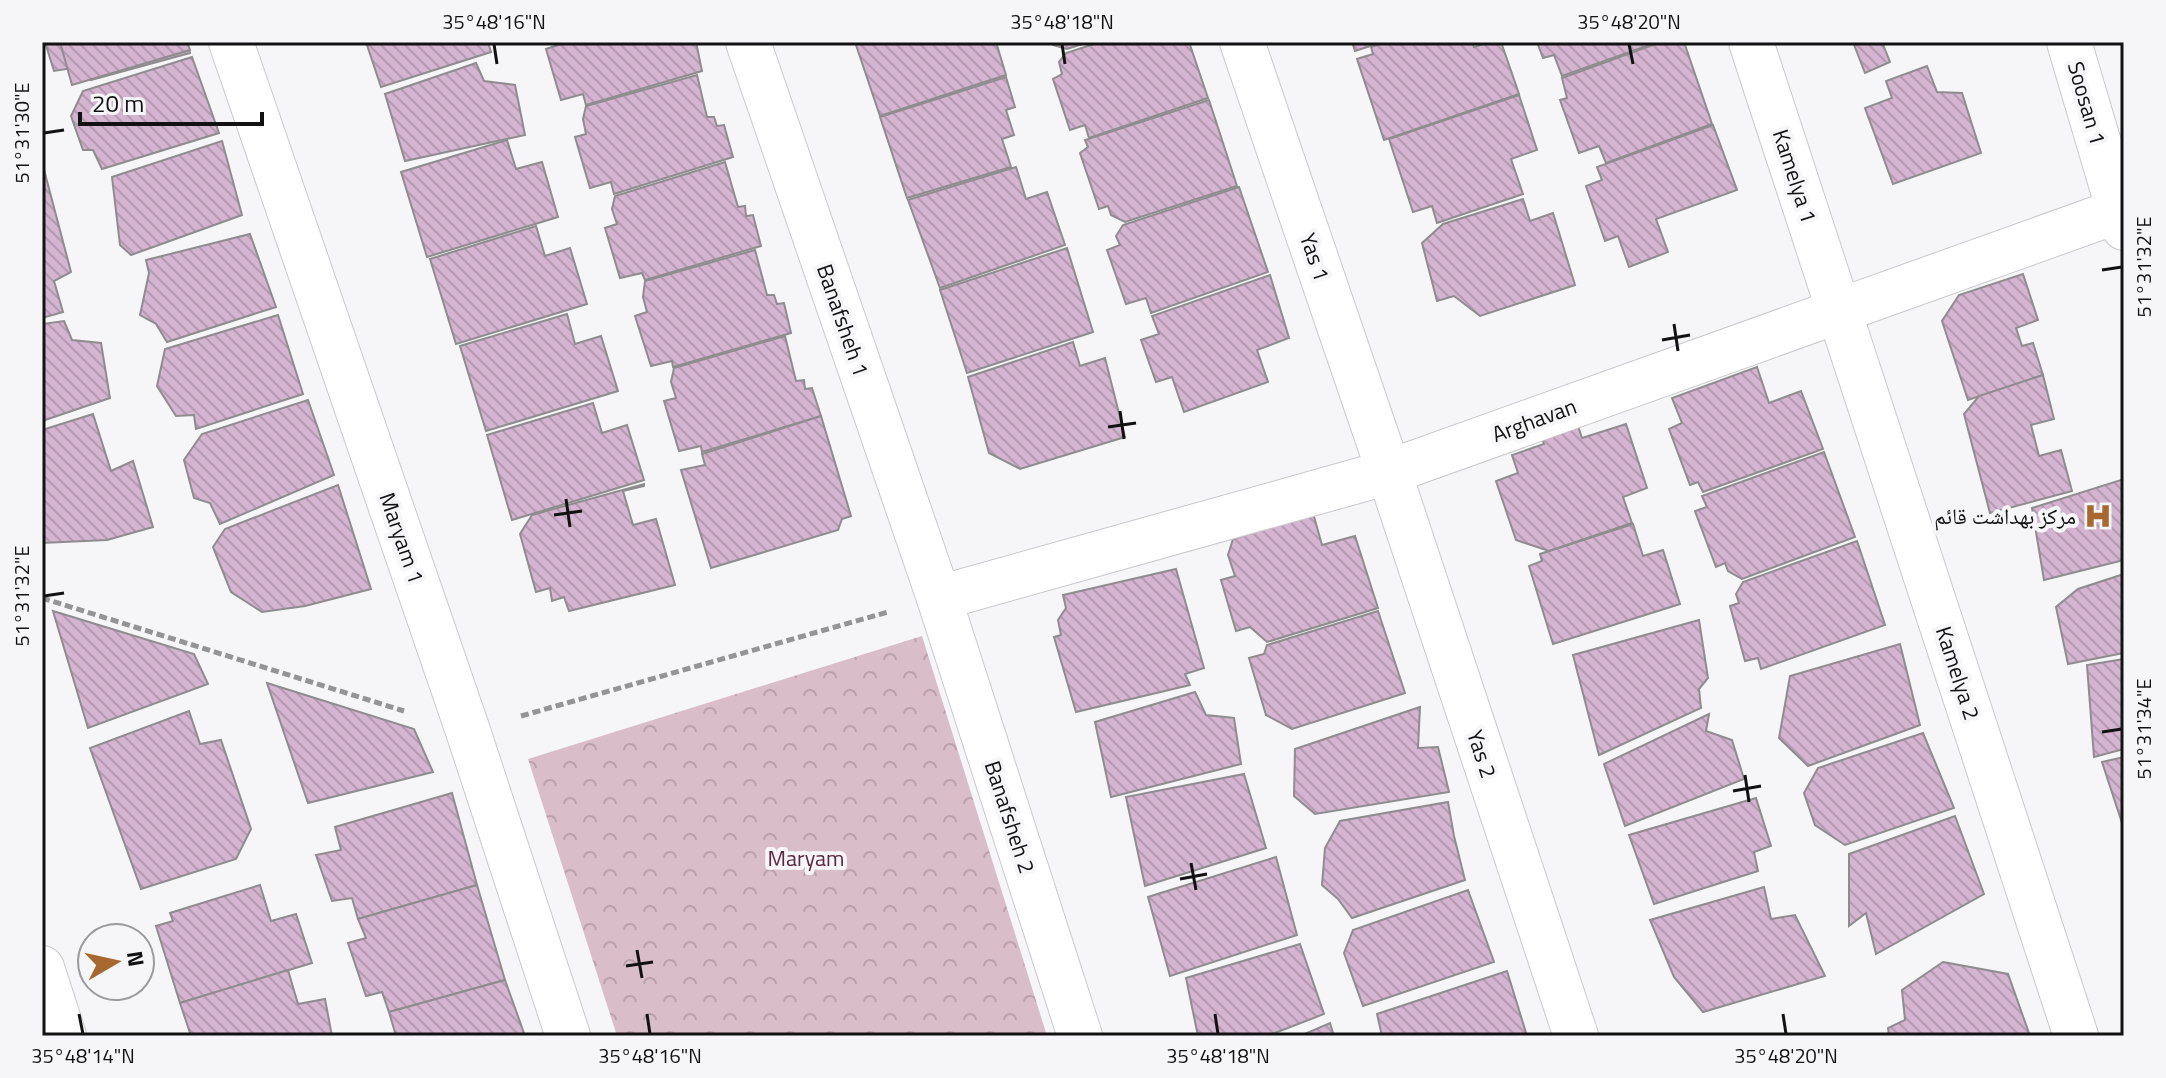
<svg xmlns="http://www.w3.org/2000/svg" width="2166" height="1078" viewBox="0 0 2166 1078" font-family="'Titillium Web','Noto Naskh Arabic',sans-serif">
	<defs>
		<pattern id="park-crowns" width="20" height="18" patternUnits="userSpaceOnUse" patternTransform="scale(2)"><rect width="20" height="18" fill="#d9bdc8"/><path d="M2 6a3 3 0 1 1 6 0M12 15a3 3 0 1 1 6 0" fill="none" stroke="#b9a1ab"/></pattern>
		<pattern id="building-back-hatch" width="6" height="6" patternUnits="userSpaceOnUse" patternTransform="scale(2)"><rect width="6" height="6" fill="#d4b4d0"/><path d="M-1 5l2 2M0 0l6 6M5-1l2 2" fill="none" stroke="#b59ab2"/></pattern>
	</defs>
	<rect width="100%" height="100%" fill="#f6f5f8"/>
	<path fill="url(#park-crowns)" d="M 922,636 L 1047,1036 L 617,1036 L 528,759 Z"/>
	<g fill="url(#building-back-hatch)" stroke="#8e8c8e" stroke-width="2">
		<path d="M 45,42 L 187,42 L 190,53 L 91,80 L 86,66 L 54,71 Z"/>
		<path d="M 60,42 L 187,42 L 190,50 L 72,85 Z"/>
		<path d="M 366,42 L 488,42 L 491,52 L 381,87 Z"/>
		<path d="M 557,42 L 696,42 L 702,71 L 586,105 L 583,94 L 561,100 L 546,49 L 558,45 Z"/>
		<path d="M 855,42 L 996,42 L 1006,75 L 880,116 Z"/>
		<path d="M 1053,42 L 1089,42 L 1067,49 L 1053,45 Z"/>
		<path d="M 1100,42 L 1189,42 L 1208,98 L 1089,138 L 1085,125 L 1070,130 L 1053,79 L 1062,74 L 1059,62 L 1066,53 Z"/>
		<path d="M 1352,42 L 1383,42 L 1355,51 Z"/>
		<path d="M 1386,42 L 1472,42 L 1474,47 L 1490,42 L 1501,42 L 1519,94 L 1384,140 L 1357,59 L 1373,54 L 1371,47 Z"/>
		<path d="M 1537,42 L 1658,42 L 1562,76 L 1554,55 L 1543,58 Z"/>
		<path d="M 1661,42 L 1684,42 L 1712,124 L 1606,163 L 1599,146 L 1579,153 L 1560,100 L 1567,98 L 1562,78 Z"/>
		<path d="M 1853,42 L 1882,42 L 1890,62 L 1865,73 Z"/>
		<path d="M 192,57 L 219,133 L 102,169 L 93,150 L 83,150 L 71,116 L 83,91 Z"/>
		<path d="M 476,63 L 484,81 L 515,85 L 525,135 L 405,161 L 385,94 Z"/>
		<path d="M 1927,66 L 1937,92 L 1962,93 L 1981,153 L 1893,184 L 1865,108 L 1892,98 L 1886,81 Z"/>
		<path d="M 697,75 L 707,117 L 714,117 L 717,126 L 724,125 L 733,157 L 614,194 L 611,182 L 590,188 L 575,137 L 586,134 L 583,119 L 586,106 Z"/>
		<path d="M 1006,77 L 1015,107 L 1006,110 L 1014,135 L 1002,139 L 1011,167 L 907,198 L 880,117 Z"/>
		<path d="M 1519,95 L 1537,150 L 1511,159 L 1523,194 L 1437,223 L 1432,206 L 1413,212 L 1389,139 Z"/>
		<path d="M 1209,100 L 1237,186 L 1125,222 L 1111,215 L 1108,206 L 1099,209 L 1080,153 L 1088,147 L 1085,140 Z"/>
		<path d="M 1713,125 L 1737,190 L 1656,219 L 1668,252 L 1629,267 L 1618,236 L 1605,241 L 1586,186 L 1602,180 L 1597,167 Z"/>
		<path d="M 507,140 L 516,169 L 542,162 L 558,217 L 427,257 L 401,172 Z"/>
		<path d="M 222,141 L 242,215 L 131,255 L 120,245 L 112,177 Z"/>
		<path d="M 42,162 L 71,272 L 54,281 L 63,312 L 42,318 Z"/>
		<path d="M 725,162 L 738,207 L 745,206 L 746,216 L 753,215 L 761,246 L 645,280 L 642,273 L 620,278 L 605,228 L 617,224 L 612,209 L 615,196 Z"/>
		<path d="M 1016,167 L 1026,199 L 1047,192 L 1065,245 L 940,288 L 908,200 Z"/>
		<path d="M 1239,187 L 1268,272 L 1151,313 L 1146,298 L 1126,304 L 1107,250 L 1120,245 L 1116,236 L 1123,225 Z"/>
		<path d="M 1523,199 L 1530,221 L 1553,213 L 1575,285 L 1480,316 L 1454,296 L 1437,301 L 1422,243 L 1443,224 Z"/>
		<path d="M 536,226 L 545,256 L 570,248 L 587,304 L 456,344 L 430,259 Z"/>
		<path d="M 250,234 L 276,307 L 167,342 L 156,324 L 140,315 L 149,273 L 146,260 Z"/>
		<path d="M 1067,248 L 1093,332 L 967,373 L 940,290 Z"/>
		<path d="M 755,250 L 767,295 L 774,295 L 777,304 L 784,303 L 791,333 L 673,367 L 672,361 L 651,366 L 635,316 L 647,312 L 643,297 L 645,281 Z"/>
		<path d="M 2023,274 L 2038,320 L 2016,328 L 2022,346 L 2033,343 L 2043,375 L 1968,400 L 1942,321 L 1959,295 Z"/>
		<path d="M 1270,275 L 1289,338 L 1257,350 L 1268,382 L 1184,412 L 1172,377 L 1156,382 L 1141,340 L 1159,334 L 1152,316 Z"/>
		<path d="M 567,314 L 575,344 L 601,336 L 618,391 L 486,431 L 460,346 Z"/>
		<path d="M 278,315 L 303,394 L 196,429 L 194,415 L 176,416 L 157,386 L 165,349 Z"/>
		<path d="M 64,321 L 72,340 L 101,343 L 110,398 L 42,421 L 42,324 Z"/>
		<path d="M 785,336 L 796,381 L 804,380 L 805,389 L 812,388 L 821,416 L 702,452 L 701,446 L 679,451 L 664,401 L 676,398 L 671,382 L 674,368 Z"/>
		<path d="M 1073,342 L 1080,366 L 1105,358 L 1125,437 L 1020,469 L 989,453 L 968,377 Z"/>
		<path d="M 1757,367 L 1769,403 L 1801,391 L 1823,449 L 1703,492 L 1698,482 L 1690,485 L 1669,429 L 1682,423 L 1672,398 Z"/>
		<path d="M 2043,375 L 2054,419 L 2031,425 L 2039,456 L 2061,450 L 2072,491 L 1990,513 L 1964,414 L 1979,396 Z"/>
		<path d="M 308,400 L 334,475 L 220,524 L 210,503 L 194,498 L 184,460 L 202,434 Z"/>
		<path d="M 593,403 L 602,433 L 627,425 L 644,480 L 512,520 L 487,435 Z"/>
		<path d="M 93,414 L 111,471 L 133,461 L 153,527 L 107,540 L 42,543 L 42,430 Z"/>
		<path d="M 821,416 L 851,516 L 842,519 L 838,530 L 711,568 L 681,470 L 705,465 L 702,454 Z"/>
		<path d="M 1626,424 L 1647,488 L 1623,497 L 1632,523 L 1549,551 L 1516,540 L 1496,481 L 1518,473 L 1512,455 L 1544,444 L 1542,439 L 1578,426 L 1582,438 Z"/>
		<path d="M 1824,452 L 1855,537 L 1742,579 L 1728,571 L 1725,563 L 1716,567 L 1695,511 L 1707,507 L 1702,496 Z"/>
		<path d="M 2124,479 L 2124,560 L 2044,580 L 2032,508 Z"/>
		<path d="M 644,484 L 644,486 L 623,491 L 633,525 L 656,519 L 675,585 L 569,611 L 564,597 L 552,601 L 550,588 L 536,592 L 520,534 L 532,515 Z"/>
		<path d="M 338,485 L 371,589 L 305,606 L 262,612 L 231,592 L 213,547 L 225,529 Z"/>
		<path d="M 1313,513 L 1322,545 L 1355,536 L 1378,608 L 1267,642 L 1250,627 L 1236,631 L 1221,580 L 1235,576 L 1228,555 L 1233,539 Z"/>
		<path d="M 1633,524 L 1643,556 L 1663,550 L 1680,604 L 1553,644 L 1529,566 L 1542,561 L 1540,554 Z"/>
		<path d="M 1857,541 L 1885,625 L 1761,669 L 1758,658 L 1745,661 L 1730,606 L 1739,603 L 1736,594 L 1743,582 Z"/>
		<path d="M 1176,569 L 1204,668 L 1185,674 L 1190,685 L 1076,712 L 1054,637 L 1061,635 L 1058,620 L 1066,608 L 1063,595 Z"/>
		<path d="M 2124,574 L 2124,653 L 2068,664 L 2056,607 L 2078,589 Z"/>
		<path d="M 53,611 L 194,654 L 208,684 L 88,728 Z"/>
		<path d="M 1378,611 L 1405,693 L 1292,729 L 1266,715 L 1249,658 L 1264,654 L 1267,645 Z"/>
		<path d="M 1699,620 L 1708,678 L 1699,689 L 1701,708 L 1599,755 L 1573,655 Z"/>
		<path d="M 1900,644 L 1920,725 L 1808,766 L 1779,738 L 1790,676 Z"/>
		<path d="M 2124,659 L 2124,749 L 2094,757 L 2087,665 Z"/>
		<path d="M 267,683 L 414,729 L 433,772 L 308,803 Z"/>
		<path d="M 1195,692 L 1206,715 L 1234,718 L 1241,764 L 1111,797 L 1095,722 Z"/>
		<path d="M 1420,707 L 1418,748 L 1438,747 L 1449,792 L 1315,814 L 1294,796 L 1295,749 Z"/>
		<path d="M 189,711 L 200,744 L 221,740 L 251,829 L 236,859 L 141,889 L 90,748 Z"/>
		<path d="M 1709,714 L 1706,731 L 1732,740 L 1744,779 L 1625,826 L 1604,764 Z"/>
		<path d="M 1923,733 L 1954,808 L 1845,845 L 1815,825 L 1804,793 L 1818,768 Z"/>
		<path d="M 2124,757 L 2124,829 L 2102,762 Z"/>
		<path d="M 1244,774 L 1266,848 L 1145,886 L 1126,797 Z"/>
		<path d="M 452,793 L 477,885 L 358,919 L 352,898 L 332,901 L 316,855 L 341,850 L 335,827 Z"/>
		<path d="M 1756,798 L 1771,846 L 1754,852 L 1758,871 L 1654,904 L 1629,835 Z"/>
		<path d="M 1448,802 L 1454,836 L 1465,880 L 1352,918 L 1338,899 L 1322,885 L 1325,848 L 1340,821 Z"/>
		<path d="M 1955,816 L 1984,894 L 1876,954 L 1866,913 L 1849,926 L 1849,854 Z"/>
		<path d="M 1276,857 L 1297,935 L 1170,976 L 1148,897 Z"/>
		<path d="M 260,885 L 271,921 L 296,914 L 312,963 L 180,1003 L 156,926 L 173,921 L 170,913 Z"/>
		<path d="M 477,885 L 505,980 L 389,1012 L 382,992 L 366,996 L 348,943 L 366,938 L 358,919 Z"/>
		<path d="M 1764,887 L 1771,919 L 1795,915 L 1825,976 L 1703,1012 L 1674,977 L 1650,920 Z"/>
		<path d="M 1468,890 L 1494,962 L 1363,1006 L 1344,953 L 1353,930 Z"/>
		<path d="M 1300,944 L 1324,1014 L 1267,1036 L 1198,1036 L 1186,978 Z"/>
		<path d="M 1943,962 L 2008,974 L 2030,1036 L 1889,1036 L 1888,1028 L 1905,1020 L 1902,990 Z"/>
		<path d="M 288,970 L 298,1004 L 325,999 L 332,1036 L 191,1036 L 180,1003 Z"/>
		<path d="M 1507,971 L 1527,1036 L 1382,1036 L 1377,1014 Z"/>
		<path d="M 505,980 L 525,1036 L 396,1036 L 389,1012 Z"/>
		<path d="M 1330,1023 L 1334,1036 L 1300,1036 Z"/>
	</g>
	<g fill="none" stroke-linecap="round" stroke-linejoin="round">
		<g stroke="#cac8cb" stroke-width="46">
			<g id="street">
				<path d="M 231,42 L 468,731 L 568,1036"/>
				<path d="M 748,42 L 939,598 L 1080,1036"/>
				<path d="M 1242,42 L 1389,472 L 1576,1036"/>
				<path d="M 1751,42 L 2076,1036"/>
				<path d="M 2069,42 L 2124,228"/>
				<path d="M 939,598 L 1389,472 L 2118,211"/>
				<path d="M 42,968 L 64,1036"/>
			</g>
		</g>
		<g stroke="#949395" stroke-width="5" stroke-dasharray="8 4" stroke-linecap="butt">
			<path d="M 42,598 L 404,711"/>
			<path d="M 521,716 L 888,612"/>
		</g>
		<use href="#street" stroke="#fff" stroke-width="44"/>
	</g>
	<path fill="none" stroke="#121213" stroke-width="3" d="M 494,44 L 497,64M 1062,44 L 1065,64M 1629,44 L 1633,64M 44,133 L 64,130M 2102,270 L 2122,267M 1674,324 L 1678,351M 1662,340 L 1690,335M 1120,411 L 1124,439M 1108,427 L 1136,423M 566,499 L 570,527M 554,515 L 582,511M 44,596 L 64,593M 2102,732 L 2122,729M 1745,775 L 1749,802M 1733,791 L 1761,786M 1191,863 L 1196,890M 1180,879 L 1207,874M 637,950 L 642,978M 626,966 L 653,962M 79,1014 L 83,1034M 647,1014 L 650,1034M 1215,1014 L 1218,1034M 1783,1014 L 1786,1034"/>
	<defs>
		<g id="hospital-bare" transform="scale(2.16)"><path d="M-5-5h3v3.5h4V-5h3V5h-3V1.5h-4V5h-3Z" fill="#a7682f" stroke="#f6f5f8" stroke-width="2.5" paint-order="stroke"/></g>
	</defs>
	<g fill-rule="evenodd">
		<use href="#hospital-bare" x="2098" y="516"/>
	</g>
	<g text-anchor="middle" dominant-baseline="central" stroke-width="8" stroke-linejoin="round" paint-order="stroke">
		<g font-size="22" fill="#121213" stroke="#f6f5f8">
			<text transform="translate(2087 103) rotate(74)">Soosan 1</text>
			<text transform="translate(1795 176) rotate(72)">Kamelya 1</text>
			<text transform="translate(1315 257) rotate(71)">Yas 1</text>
			<text transform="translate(843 320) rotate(71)">Banafsheh 1</text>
			<text transform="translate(1534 420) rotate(-20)">Arghavan</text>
			<text transform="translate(402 538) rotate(71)">Maryam 1</text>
			<text transform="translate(1958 673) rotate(72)">Kamelya 2</text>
			<text transform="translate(1482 754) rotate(72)">Yas 2</text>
			<text transform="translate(1010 817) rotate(72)">Banafsheh 2</text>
		</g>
		<g font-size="22" fill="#121213" stroke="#f6f5f8" text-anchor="end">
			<text x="2076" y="516">مرکز بهداشت قائم</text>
		</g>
		<g font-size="22" fill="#5c2840" stroke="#f6f5f8">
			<text x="806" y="858">Maryam</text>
		</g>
	</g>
	<rect width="2166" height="1078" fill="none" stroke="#f6f5f8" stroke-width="88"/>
	<g transform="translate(116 962) rotate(81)"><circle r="38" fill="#f6f5f8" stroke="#9b9a9c" stroke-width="2"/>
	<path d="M0-6L14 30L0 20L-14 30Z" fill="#a7682f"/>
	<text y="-12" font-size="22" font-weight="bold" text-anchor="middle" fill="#121213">N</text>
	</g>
	<path d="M80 112v12h182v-12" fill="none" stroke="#121213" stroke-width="4"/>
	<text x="92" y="112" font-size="24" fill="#121213" stroke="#f6f5f8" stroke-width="6" paint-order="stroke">20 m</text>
	<rect x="44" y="44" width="2078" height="990" fill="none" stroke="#121213" stroke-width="3"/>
	<g font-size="20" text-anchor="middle" fill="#121213">
		<text x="494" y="29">35°48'16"N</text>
		<text x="1062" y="29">35°48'18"N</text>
		<text x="1629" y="29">35°48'20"N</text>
		<text transform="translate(22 133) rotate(-90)" y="7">51°31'30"E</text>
		<text transform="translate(2144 267) rotate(-90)" y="7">51°31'32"E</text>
		<text transform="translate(22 596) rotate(-90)" y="7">51°31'32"E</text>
		<text transform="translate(2144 729) rotate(-90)" y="7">51°31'34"E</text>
		<text x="83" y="1063">35°48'14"N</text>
		<text x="650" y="1063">35°48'16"N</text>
		<text x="1218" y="1063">35°48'18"N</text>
		<text x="1786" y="1063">35°48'20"N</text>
	</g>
</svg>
